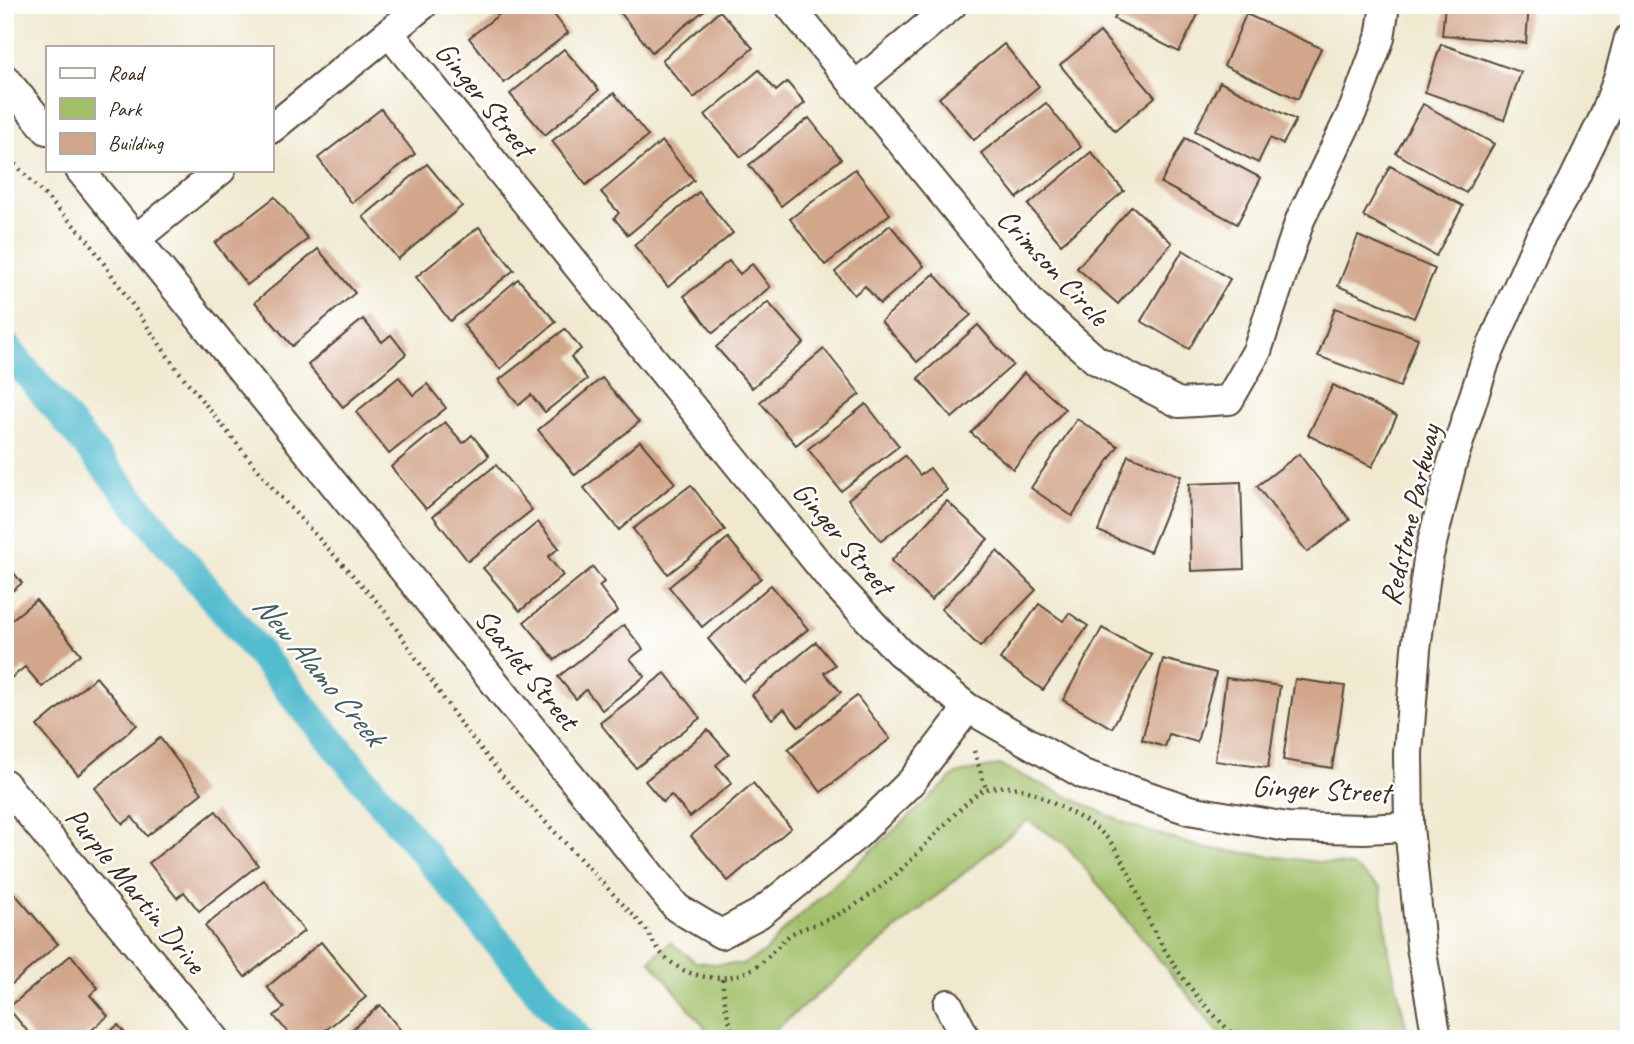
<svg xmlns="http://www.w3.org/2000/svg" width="1634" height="1044" viewBox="0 0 1634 1044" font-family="Caveat,sans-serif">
	<rect width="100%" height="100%" fill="#fff"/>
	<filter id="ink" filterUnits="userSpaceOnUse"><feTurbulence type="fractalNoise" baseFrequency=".0143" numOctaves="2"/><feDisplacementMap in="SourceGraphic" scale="14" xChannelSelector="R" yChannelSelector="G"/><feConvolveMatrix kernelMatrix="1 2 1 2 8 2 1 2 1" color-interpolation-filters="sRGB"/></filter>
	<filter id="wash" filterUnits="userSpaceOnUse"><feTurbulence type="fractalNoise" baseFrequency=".00686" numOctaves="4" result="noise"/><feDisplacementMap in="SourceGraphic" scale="28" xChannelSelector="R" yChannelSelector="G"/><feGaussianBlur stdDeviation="1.57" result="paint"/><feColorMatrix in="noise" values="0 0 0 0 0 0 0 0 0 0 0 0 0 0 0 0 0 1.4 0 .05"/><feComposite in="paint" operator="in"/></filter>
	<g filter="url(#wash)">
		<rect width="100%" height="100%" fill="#f0e9d0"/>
		<path fill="#a0bf67" stroke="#6e7442" stroke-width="2" d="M 999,765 L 1132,826 L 1203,848 L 1352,866 L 1381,888 L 1389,953 L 1409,1039 L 1224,1039 L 1066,845 L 1028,820 L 764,1039 L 714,1039 L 650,960 L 670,942 L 696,962 L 716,964 L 743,964 L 765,952 L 781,933 L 956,774 Z"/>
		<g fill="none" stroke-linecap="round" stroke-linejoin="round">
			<path stroke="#52bccf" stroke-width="30" d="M 5,346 L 578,1039"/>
		</g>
		<g id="blocks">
			<g fill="#d2a68b">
				<path d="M 511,5 L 547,5 L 568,33 L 504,83 L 469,38 Z"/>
				<path d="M 618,5 L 711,5 L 652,52 L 616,7 Z"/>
				<path d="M 1120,5 L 1203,5 L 1179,52 L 1114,19 Z"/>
				<path d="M 1445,5 L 1529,5 L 1526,43 L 1442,35 Z"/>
				<path d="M 720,11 L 753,48 L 694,98 L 662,60 Z"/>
				<path d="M 1246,14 L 1321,48 L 1298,99 L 1224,66 Z"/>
				<path d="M 1100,32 L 1155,97 L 1115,131 L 1060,65 Z"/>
				<path d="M 1004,44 L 1039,86 L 974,140 L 939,98 Z"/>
				<path d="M 1441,44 L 1521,72 L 1504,120 L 1425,92 Z"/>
				<path d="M 564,49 L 599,90 L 545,135 L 510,94 Z"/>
				<path d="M 759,70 L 776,91 L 787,82 L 805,103 L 741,157 L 705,115 Z"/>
				<path d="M 1220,82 L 1296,120 L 1283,144 L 1270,138 L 1258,163 L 1195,131 Z"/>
				<path d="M 614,93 L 648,136 L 586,185 L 552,141 Z"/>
				<path d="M 1046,103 L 1081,147 L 1017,198 L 981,153 Z"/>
				<path d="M 1423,104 L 1494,144 L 1466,193 L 1396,153 Z"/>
				<path d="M 381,109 L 415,154 L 352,203 L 318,158 Z"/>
				<path d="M 809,118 L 841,159 L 781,206 L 749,165 Z"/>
				<path d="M 1185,138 L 1261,178 L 1237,224 L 1161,183 Z"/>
				<path d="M 662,141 L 694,180 L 628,235 L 614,218 L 619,213 L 601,192 Z"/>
				<path d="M 1091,152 L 1124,191 L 1061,244 L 1028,205 Z"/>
				<path d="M 427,164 L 462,206 L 398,259 L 363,217 Z"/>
				<path d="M 1390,166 L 1463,206 L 1436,256 L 1363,216 Z"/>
				<path d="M 855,169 L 890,214 L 825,265 L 790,219 Z"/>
				<path d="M 699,192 L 733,233 L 668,287 L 634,245 Z"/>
				<path d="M 275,197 L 308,239 L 247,285 L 215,243 Z"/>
				<path d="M 1132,206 L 1172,243 L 1118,304 L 1077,268 Z"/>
				<path d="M 890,225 L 924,266 L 880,304 L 865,286 L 854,295 L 835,272 Z"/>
				<path d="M 479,227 L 514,270 L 450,321 L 416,277 Z"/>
				<path d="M 1358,236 L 1435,269 L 1414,318 L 1338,286 Z"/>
				<path d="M 318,249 L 355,293 L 292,346 L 255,302 Z"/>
				<path d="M 1183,250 L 1230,279 L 1189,349 L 1141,321 Z"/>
				<path d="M 729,261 L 740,274 L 752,264 L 770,287 L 713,333 L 684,296 Z"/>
				<path d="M 934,274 L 971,315 L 917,362 L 881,321 Z"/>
				<path d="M 518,279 L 556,322 L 500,369 L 463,325 Z"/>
				<path d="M 768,302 L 804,343 L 752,388 L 716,347 Z"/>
				<path d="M 1335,308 L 1418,338 L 1400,387 L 1318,356 Z"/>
				<path d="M 363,319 L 382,342 L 391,335 L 406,354 L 343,407 L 308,365 Z"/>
				<path d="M 978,325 L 1013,365 L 952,418 L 918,378 Z"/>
				<path d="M 565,329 L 581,349 L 571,357 L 587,379 L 545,412 L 531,395 L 519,405 L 499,380 Z"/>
				<path d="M 824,349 L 860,394 L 796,445 L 760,402 Z"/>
				<path d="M 1024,373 L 1065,409 L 1013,469 L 971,433 Z"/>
				<path d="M 399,377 L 413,395 L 427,384 L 446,408 L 389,454 L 356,412 Z"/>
				<path d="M 602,378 L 639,422 L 575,475 L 538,430 Z"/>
				<path d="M 1333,385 L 1397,416 L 1372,467 L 1308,435 Z"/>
				<path d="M 866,404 L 899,446 L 841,491 L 808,449 Z"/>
				<path d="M 1077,419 L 1118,446 L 1072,516 L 1031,488 Z"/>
				<path d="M 445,422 L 463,443 L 472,435 L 489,456 L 426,509 L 391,467 Z"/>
				<path d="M 640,441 L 675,483 L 619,530 L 584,488 Z"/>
				<path d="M 1299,454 L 1350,520 L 1307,552 L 1257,486 Z"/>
				<path d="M 1128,455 L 1181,476 L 1150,552 L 1098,531 Z"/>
				<path d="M 905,456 L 920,475 L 930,468 L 947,490 L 881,541 L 848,499 Z"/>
				<path d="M 496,465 L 532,510 L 468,561 L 433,516 Z"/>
				<path d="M 1241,482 L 1244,569 L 1191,571 L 1189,484 Z"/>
				<path d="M 691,485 L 725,530 L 668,574 L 633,529 Z"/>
				<path d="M 947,501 L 988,539 L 931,600 L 891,561 Z"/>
				<path d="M 538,522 L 559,548 L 548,557 L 563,575 L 520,611 L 483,568 Z"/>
				<path d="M 728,538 L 761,578 L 702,627 L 669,587 Z"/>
				<path d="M 997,551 L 1036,590 L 980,647 L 941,609 Z"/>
				<path d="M 5,562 L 22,583 L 5,597 Z"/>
				<path d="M 593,567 L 604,582 L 599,586 L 618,611 L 555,660 L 524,622 Z"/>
				<path d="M 771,585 L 808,629 L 744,682 L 708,639 Z"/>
				<path d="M 36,600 L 81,654 L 42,687 L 25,667 L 5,683 L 5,625 Z"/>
				<path d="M 1039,604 L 1063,621 L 1069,613 L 1088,626 L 1043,690 L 1000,659 Z"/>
				<path d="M 624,625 L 643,649 L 630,659 L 645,676 L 602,710 L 586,690 L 576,699 L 558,677 Z"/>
				<path d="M 1102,628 L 1152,655 L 1112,728 L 1063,700 Z"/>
				<path d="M 816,642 L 835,665 L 824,673 L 841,692 L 799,727 L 784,709 L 772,719 L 752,695 Z"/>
				<path d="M 1163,659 L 1216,673 L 1197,742 L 1169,734 L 1165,747 L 1142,740 Z"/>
				<path d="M 665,673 L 700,718 L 636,768 L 600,723 Z"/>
				<path d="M 96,677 L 137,725 L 78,775 L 37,726 Z"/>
				<path d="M 1226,678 L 1280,686 L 1268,768 L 1215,761 Z"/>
				<path d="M 1295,679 L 1345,686 L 1332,768 L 1283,760 Z"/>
				<path d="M 857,696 L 890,739 L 821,792 L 788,749 Z"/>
				<path d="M 708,730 L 729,754 L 716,765 L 732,783 L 690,817 L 671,795 L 663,802 L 645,781 Z"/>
				<path d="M 160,738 L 202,793 L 147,836 L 132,817 L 123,824 L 95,788 Z"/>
				<path d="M 753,783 L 791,828 L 728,881 L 691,836 Z"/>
				<path d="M 216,811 L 258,865 L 199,911 L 184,892 L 177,898 L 149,863 Z"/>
				<path d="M 264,880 L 304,931 L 245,977 L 205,926 Z"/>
				<path d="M 15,894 L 58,944 L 5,990 L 5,903 Z"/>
				<path d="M 321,942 L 366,997 L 315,1039 L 293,1039 L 274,1016 L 284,1008 L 267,987 Z"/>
				<path d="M 71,955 L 98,988 L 90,995 L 108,1016 L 81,1039 L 34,1039 L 8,1008 Z"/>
				<path d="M 380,1005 L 408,1039 L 341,1039 Z"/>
				<path d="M 118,1025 L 130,1039 L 101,1039 Z"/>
			</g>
		</g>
	</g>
	<g filter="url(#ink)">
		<use href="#blocks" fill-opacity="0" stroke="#564739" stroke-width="2"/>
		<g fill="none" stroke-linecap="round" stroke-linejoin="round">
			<g stroke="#564739" stroke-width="32">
				<g id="minor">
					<path d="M 789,5 L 1033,304 L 1096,360 L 1179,403 L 1229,400 L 1257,351 L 1300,220 L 1354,108 L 1380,38 L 1385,5"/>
					<path d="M 389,33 L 830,578 L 899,652 L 968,708 L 1083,774 L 1189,810 L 1287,827 L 1363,829 L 1409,827"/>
					<path d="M 5,79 L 47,130"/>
					<path d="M 855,86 L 952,5"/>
					<path d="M 271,129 L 423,5"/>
					<path d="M 80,170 L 677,908 L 721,934 L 759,914 L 857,835 L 912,781 L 968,708"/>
					<path d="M 137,238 L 221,170"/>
					<path d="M 5,784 L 215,1039"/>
					<path d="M 948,1004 L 966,1039"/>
					<path d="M 1437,1039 L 1421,947 L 1409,827 L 1408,753 L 1416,649 L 1428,559 L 1452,463 L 1486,359 L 1538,241 L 1572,183 L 1604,117 L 1619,76 L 1629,38"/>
				</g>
			</g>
			<g stroke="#564739" stroke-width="4.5" stroke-dasharray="2 5" stroke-linecap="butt">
				<path d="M 5,154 L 87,239 L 176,368 L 275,491 L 381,606 L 460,723 L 505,779 L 645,928 C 650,937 655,946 662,954 C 686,980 726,985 755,967 C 769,959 777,945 790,935 C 800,928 813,926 824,921 C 844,913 862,901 879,888 C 916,861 943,821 979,792 C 1001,782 1024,787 1045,799 C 1062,808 1090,821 1104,835 C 1129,860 1137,899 1153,929 C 1159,942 1168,954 1175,966 C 1192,993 1215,1016 1237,1039"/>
				<path d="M 974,751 L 986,789"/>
				<path d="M 722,979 L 726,1008 L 734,1039"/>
			</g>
			<use href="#minor" stroke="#fff" stroke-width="28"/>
		</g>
	</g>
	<g text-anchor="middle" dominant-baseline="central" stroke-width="5" stroke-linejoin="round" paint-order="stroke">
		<g font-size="30" fill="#3b2a1e" stroke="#fff">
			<text transform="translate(485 99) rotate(51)">Ginger Street</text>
			<text transform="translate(1053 267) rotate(47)">Crimson Circle</text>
			<text transform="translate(1410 515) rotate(-77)">Redstone Parkway</text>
			<text transform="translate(843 538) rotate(50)">Ginger Street</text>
			<text transform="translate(527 669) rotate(51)">Scarlet Street</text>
			<text transform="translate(1321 789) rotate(3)">Ginger Street</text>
			<text transform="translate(136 890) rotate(51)">Purple Martin Drive</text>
		</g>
		<g font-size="32" font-style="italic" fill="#435d5c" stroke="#fff">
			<text transform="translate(319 670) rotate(50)">New Alamo Creek</text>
		</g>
	</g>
	<rect width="1634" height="1044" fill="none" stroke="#fff" stroke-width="28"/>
	<rect x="46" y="46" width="228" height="126" fill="#ffffff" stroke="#b1aaa5" stroke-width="2"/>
	<rect x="60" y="68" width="35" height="10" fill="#ffffff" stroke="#b1aaa5" stroke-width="2"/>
	<text x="108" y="80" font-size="21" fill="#3b2a1e">Road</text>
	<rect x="60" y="98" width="35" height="21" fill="#a0bf67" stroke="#b1aaa5" stroke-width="2"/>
	<text x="108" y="116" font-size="21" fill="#3b2a1e">Park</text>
	<rect x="60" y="133" width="35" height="21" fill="#d2a68b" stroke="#b1aaa5" stroke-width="2"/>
	<text x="108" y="150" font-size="21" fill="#3b2a1e">Building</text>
</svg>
